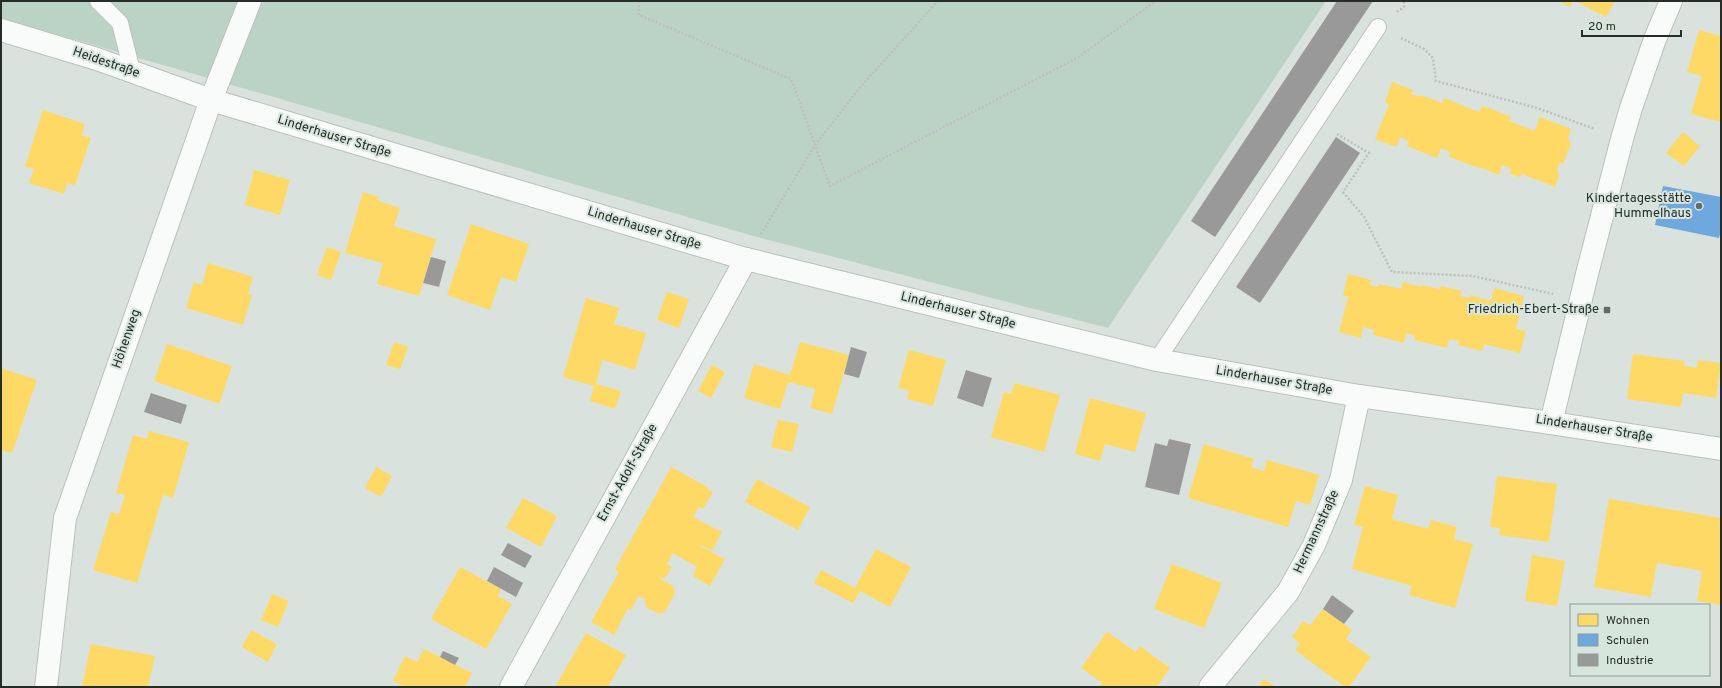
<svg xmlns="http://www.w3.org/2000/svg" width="1722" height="688" viewBox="0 0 1722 688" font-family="Overpass,sans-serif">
	<rect width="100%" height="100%" fill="#dae2de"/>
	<path fill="#bad3c5" d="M 1,1 L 1326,1 L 1108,328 L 753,236 L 1,18 Z"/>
	<g fill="#ffd966">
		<path d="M 1559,1 L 1573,1 L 1570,7 Z"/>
		<path d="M 1575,1 L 1615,1 L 1606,17 Z"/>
		<path d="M 1699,30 L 1721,36 L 1721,122 L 1691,114 L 1702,76 L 1687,72 Z"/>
		<path d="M 1392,82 L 1413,90 L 1411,94 L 1420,97 L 1421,95 L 1442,103 L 1444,98 L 1479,112 L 1482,106 L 1494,110 L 1511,117 L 1509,121 L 1535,131 L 1540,117 L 1571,129 L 1568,138 L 1571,144 L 1563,164 L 1560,162 L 1557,170 L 1559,176 L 1555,187 L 1522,174 L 1520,177 L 1510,174 L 1511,169 L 1502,165 L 1499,175 L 1479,167 L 1479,168 L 1449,157 L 1450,152 L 1441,148 L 1437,158 L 1407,146 L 1409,141 L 1400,137 L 1396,147 L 1375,139 L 1389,104 L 1385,102 Z"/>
		<path d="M 43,110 L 85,124 L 82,135 L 91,138 L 75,185 L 67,183 L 64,194 L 29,183 L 34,169 L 25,167 Z"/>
		<path d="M 1683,132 L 1700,146 L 1684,166 L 1666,153 Z"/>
		<path d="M 254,170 L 290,180 L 280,215 L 245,205 Z"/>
		<path d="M 363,192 L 379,197 L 378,201 L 400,208 L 394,226 L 436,239 L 419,296 L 377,284 L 383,263 L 345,253 Z"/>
		<path d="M 471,224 L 529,244 L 516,282 L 501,277 L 490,310 L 447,295 Z"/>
		<path d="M 327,247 L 341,252 L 331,280 L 317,275 Z"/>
		<path d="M 208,263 L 253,277 L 248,294 L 252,295 L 243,325 L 186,308 L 194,282 L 202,285 Z"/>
		<path d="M 1348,274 L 1371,280 L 1370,285 L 1378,287 L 1379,284 L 1401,289 L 1403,282 L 1422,287 L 1422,285 L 1440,289 L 1441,286 L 1462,291 L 1460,296 L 1469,298 L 1470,295 L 1491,301 L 1494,288 L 1524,296 L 1516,329 L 1526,331 L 1520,353 L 1484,344 L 1482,351 L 1458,345 L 1459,341 L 1449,339 L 1447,348 L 1414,340 L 1415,336 L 1406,333 L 1404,343 L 1373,335 L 1374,330 L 1363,327 L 1361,338 L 1339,332 L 1348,297 L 1343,295 Z"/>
		<path d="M 667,292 L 689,299 L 679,328 L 657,320 Z"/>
		<path d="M 586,298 L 619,308 L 614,324 L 646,333 L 635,370 L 602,360 L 596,384 L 621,391 L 615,409 L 590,401 L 594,386 L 563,377 Z"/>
		<path d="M 394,342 L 408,347 L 400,369 L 386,365 Z"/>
		<path d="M 800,342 L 849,355 L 832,414 L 810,408 L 815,389 L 788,382 L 780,409 L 744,398 L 754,364 L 790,375 Z"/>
		<path d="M 167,344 L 232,366 L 219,404 L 154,381 Z"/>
		<path d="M 909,350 L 946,360 L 933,406 L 907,399 L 909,390 L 898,388 Z"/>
		<path d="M 1633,354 L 1685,361 L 1684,366 L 1697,368 L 1698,360 L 1721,363 L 1716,398 L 1683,393 L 1681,407 L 1627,399 Z"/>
		<path d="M 712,365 L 725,372 L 711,398 L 698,391 Z"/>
		<path d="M 1,368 L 37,380 L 12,453 L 1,450 Z"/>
		<path d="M 1015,383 L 1060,395 L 1044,452 L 991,437 L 1004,392 L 1011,394 Z"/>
		<path d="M 1090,398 L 1146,413 L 1135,452 L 1105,444 L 1100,461 L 1075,454 Z"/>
		<path d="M 778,420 L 799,424 L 792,452 L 771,447 Z"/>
		<path d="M 149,431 L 189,442 L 173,498 L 163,495 L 137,583 L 93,570 L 111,512 L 119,514 L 125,495 L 116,493 L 133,435 L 147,439 Z"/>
		<path d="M 1204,444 L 1254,459 L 1251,467 L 1264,471 L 1267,460 L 1319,475 L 1310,505 L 1296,501 L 1288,527 L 1188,498 Z"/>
		<path d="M 376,467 L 392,476 L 381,497 L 365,488 Z"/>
		<path d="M 671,467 L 709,488 L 708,490 L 713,492 L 703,509 L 699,507 L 693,517 L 722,532 L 712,551 L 701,545 L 700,546 L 725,559 L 710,586 L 693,576 L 697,567 L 673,553 L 667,564 L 672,567 L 664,579 L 660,577 L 659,578 L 673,586 L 675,593 L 665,612 L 659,614 L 646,607 L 645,599 L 638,596 L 631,610 L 628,608 L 614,635 L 591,622 L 619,572 L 615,569 Z"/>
		<path d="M 1497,476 L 1557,484 L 1549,542 L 1499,535 L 1500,528 L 1490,527 Z"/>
		<path d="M 757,479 L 810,507 L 798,530 L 745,502 Z"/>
		<path d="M 1365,486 L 1398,495 L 1392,519 L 1428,529 L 1431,520 L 1457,527 L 1454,539 L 1473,544 L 1455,608 L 1409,595 L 1412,586 L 1352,569 L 1363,527 L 1354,525 Z"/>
		<path d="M 523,498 L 557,516 L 541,547 L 506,528 Z"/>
		<path d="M 1609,499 L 1721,518 L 1721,605 L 1697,601 L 1702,571 L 1657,563 L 1651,597 L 1594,587 Z"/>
		<path d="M 876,549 L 911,567 L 890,607 L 860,591 L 853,603 L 814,583 L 821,570 L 855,588 Z"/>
		<path d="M 1532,555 L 1565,561 L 1557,606 L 1525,601 Z"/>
		<path d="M 1172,564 L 1222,583 L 1204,628 L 1154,609 Z"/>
		<path d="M 460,567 L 501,589 L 498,596 L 512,604 L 486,649 L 431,619 Z"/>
		<path d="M 272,594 L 289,601 L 278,627 L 261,620 Z"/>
		<path d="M 1323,609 L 1352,630 L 1346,639 L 1371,657 L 1349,687 L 1345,687 L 1295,650 L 1300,643 L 1292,637 L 1303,621 L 1310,625 Z"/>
		<path d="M 251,630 L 277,644 L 268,662 L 242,647 Z"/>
		<path d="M 1107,632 L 1136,652 L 1140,646 L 1170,668 L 1157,687 L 1099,687 L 1102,683 L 1081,668 Z"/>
		<path d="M 586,633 L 626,655 L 608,687 L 555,687 Z"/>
		<path d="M 91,644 L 155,656 L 148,687 L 82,687 Z"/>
		<path d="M 424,649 L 472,673 L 465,687 L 405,687 L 393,681 L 405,656 L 417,662 Z"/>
		<path d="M 1264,679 L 1276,687 L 1258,687 Z"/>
	</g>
	<path fill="#6fa8dc" d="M 1663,186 L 1721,197 L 1721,230 L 1719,238 L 1655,225 Z"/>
	<g fill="#999">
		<path d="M 1337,1 L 1373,1 L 1215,237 L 1191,221 Z"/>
		<path d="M 1336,137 L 1360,153 L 1260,303 L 1236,287 Z"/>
		<path d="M 431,257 L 446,261 L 439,287 L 423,283 Z"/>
		<path d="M 851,347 L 867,352 L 859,378 L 844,374 Z"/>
		<path d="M 966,370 L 992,378 L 983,407 L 957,398 Z"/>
		<path d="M 151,393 L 187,405 L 181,424 L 144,412 Z"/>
		<path d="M 1169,439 L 1191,444 L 1179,495 L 1145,487 L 1155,443 L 1167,446 Z"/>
		<path d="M 508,543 L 532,556 L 525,568 L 501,555 Z"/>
		<path d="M 494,567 L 523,583 L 516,597 L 487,581 Z"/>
		<path d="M 1332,595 L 1354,611 L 1344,624 L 1323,609 Z"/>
		<path d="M 443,651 L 459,658 L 455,665 L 440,657 Z"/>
	</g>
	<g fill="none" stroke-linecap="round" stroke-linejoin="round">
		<g stroke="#bbc0bd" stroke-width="18">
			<g id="service">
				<path d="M 98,1 L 120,23 L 132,71"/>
				<path d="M 1157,360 L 1378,27"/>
			</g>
		</g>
		<g stroke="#bbc0bd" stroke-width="24">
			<g id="minor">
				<path d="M 1,30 L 97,59 L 211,100 L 746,259 L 1157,360 L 1359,396 L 1551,423 L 1721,449"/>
				<path d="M 1551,423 L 1588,270 L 1622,139 L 1631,108 L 1655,39 L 1671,1"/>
				<path d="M 46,687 L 65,518 L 211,100 L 250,1"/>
				<path d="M 511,687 L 746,259"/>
				<path d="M 1210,687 L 1288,592 L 1314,545 L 1341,480 L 1359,396"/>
			</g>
		</g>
		<g stroke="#bec0bf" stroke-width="2.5" stroke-dasharray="2 2" stroke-linecap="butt">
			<path d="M 639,1 L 639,15 L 791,79 L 830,186 L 1077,58 L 1156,1"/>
			<path d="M 1397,12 L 1404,7 L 1404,1"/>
			<path d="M 1401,38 L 1424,49 L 1433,58 L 1436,81 L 1537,108 L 1595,129"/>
			<path d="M 1337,134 L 1369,153 L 1343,192 L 1364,217 L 1392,272 L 1473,276 L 1553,294"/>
			<path d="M 761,234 L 815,145 L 862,85 L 938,1"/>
		</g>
		<use href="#service" stroke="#f9fbfa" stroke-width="16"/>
		<use href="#minor" stroke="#f9fbfa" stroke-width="22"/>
	</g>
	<g fill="#656c68" stroke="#d7e6dd" stroke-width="1.5">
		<circle cx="1699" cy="206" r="4"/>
		<rect x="1603" y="306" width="8" height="8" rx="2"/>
	</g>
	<g text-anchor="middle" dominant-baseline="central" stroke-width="4" stroke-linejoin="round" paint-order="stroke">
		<g font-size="13" fill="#262c28" stroke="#d7e6dd">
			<text transform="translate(106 63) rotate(19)">Heidestraße</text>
			<text transform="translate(334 137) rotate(17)">Linderhauser Straße</text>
			<text transform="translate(644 229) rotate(17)">Linderhauser Straße</text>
			<text transform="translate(958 311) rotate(14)">Linderhauser Straße</text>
			<text transform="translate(127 339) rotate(-71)">Höhenweg</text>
			<text transform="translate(1274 381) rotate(10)">Linderhauser Straße</text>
			<text transform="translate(1594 429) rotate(9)">Linderhauser Straße</text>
			<text transform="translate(628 473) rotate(-61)">Ernst-Adolf-Straße</text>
			<text transform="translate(1317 532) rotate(-65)">Hermannstraße</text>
		</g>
		<g font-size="13" fill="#262c28" stroke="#d7e6dd" text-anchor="end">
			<text x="1691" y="199">Kindertagesstätte<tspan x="1691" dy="15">Hummelhaus</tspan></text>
			<text x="1599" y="310">Friedrich-Ebert-Straße</text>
		</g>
	</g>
	<rect width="1722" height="688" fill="none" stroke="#262c28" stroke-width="4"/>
	<rect x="1570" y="604" width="140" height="72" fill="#d7e6dd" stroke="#909c95"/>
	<rect x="1578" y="614" width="20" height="12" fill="#ffd966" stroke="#909c95"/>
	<text x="1606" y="624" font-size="12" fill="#262c28">Wohnen</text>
	<rect x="1578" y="634" width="20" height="12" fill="#6fa8dc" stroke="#909c95"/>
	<text x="1606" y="644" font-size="12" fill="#262c28">Schulen</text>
	<rect x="1578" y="654" width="20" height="12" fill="#999999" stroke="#909c95"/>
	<text x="1606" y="664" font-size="12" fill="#262c28">Industrie</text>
	<path d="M1582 30v6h99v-6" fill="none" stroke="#262c28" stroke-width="2"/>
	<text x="1588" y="30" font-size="12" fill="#262c28" stroke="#d7e6dd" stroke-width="3" paint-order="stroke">20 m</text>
</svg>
